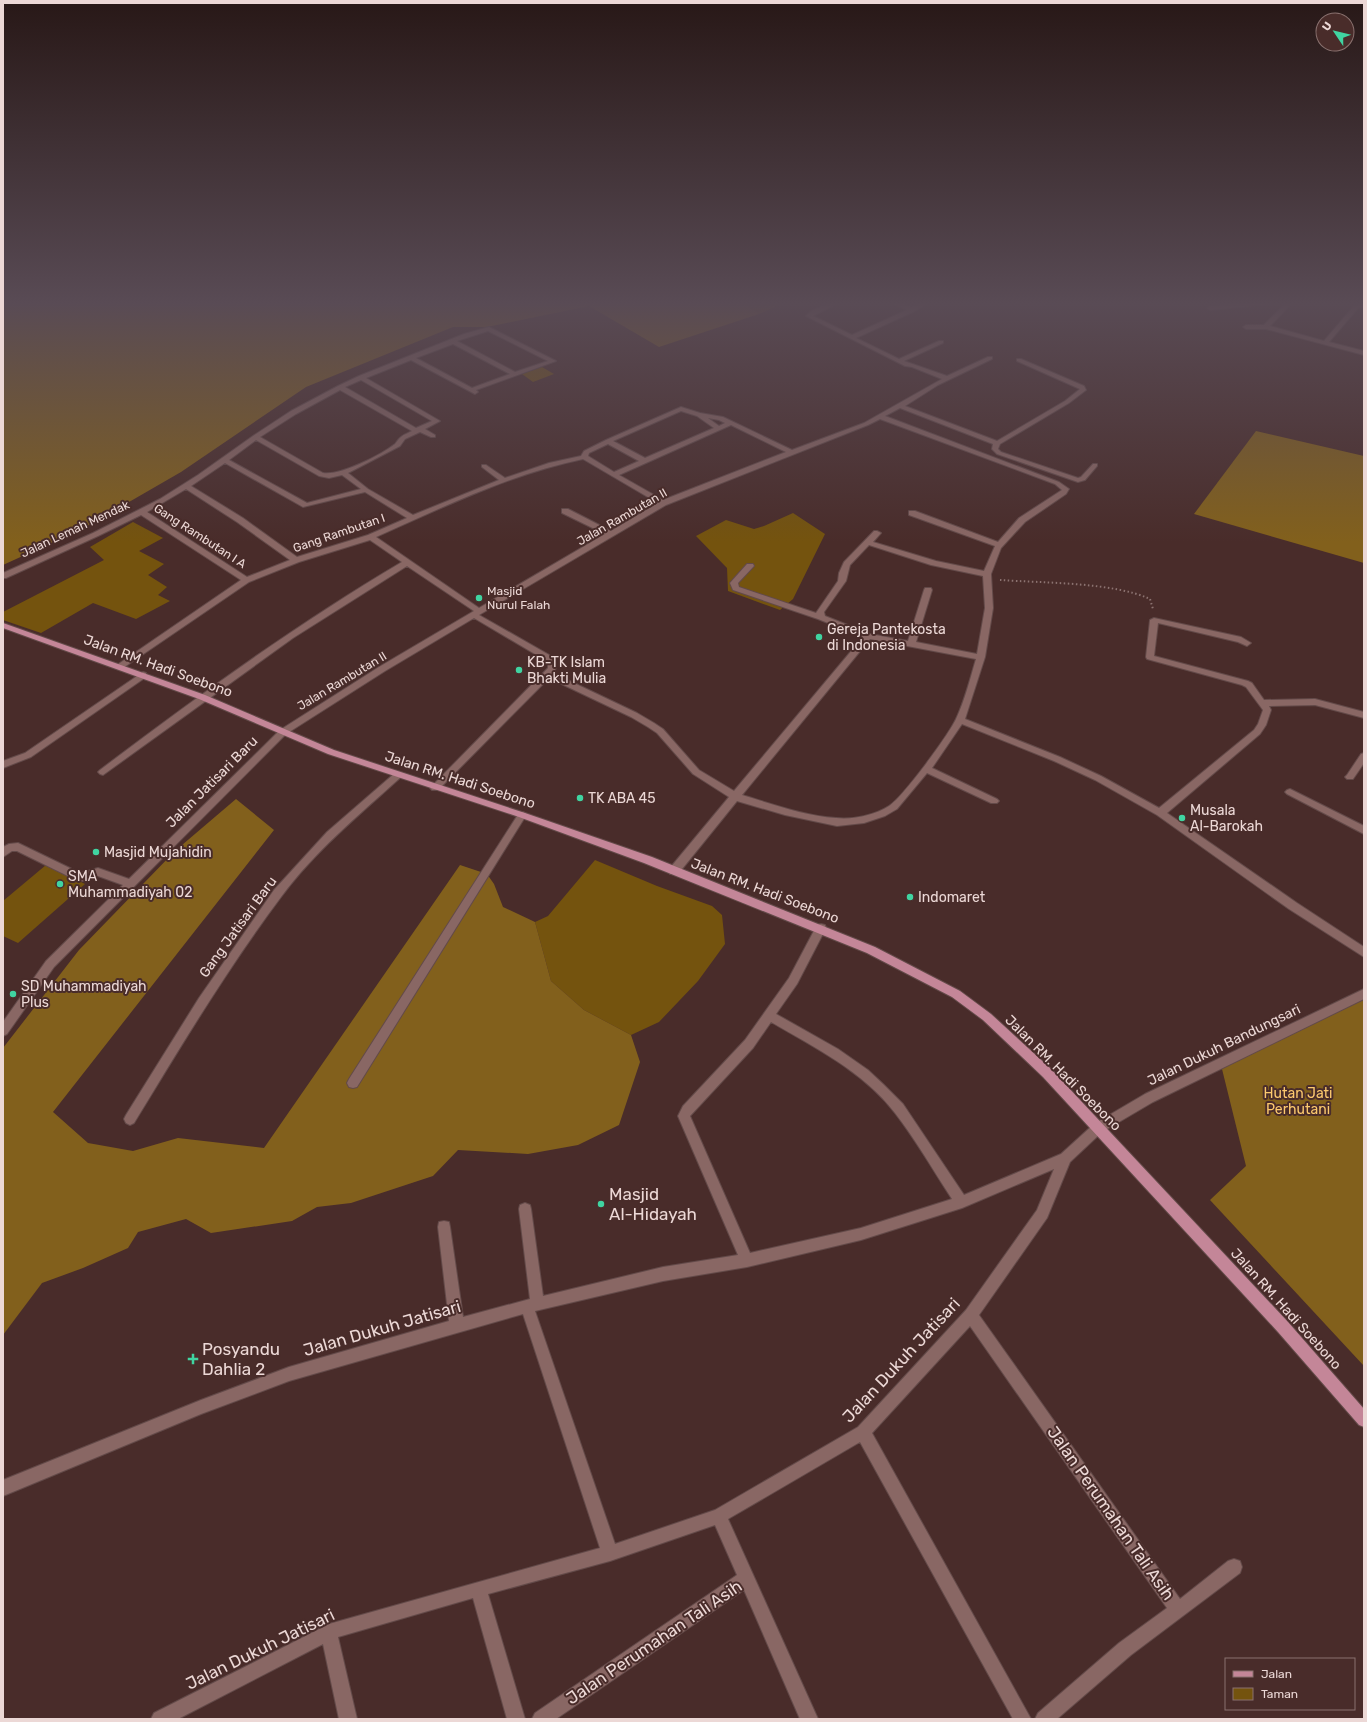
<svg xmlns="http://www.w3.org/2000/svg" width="1367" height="1722" viewBox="0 0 1367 1722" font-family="Rubik,sans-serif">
	<rect width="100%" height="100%" fill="#492c2a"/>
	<g fill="#74530e">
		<path d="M 741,301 L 809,301 L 802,305 L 788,301 L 759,314 Z"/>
		<path d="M 542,367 L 554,374 L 533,382 L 522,374 Z"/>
		<path d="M 793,513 L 825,534 L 793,599 L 780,610 L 728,591 L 727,568 L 696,536 L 726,520 L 754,529 L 764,526 Z"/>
		<path d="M 133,522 L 163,538 L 139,551 L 164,564 L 148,575 L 167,587 L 158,595 L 170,601 L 136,619 L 93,603 L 41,633 L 3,620 L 3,612 L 104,560 L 90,547 Z"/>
		<path d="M 595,860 L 657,886 L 712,906 L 722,915 L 725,944 L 698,981 L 659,1022 L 631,1035 L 584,1010 L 551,981 L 535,922 L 548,916 Z"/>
		<path d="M 46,865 L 85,884 L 18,943 L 3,936 L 3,901 Z"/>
	</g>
	<g fill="#82601c">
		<path d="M 3,301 L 741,301 L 759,314 L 659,347 L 589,306 L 487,327 L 453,327 L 306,387 L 181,472 L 84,528 L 3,565 Z"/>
		<path d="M 1256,431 L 1364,456 L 1364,563 L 1194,514 Z"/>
		<path d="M 236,799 L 274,830 L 53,1112 L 88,1143 L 133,1151 L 178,1138 L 264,1148 L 460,865 L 487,874 L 494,884 L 503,907 L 535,922 L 551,981 L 584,1010 L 631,1035 L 640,1062 L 619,1125 L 578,1145 L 528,1154 L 458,1150 L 433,1176 L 351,1203 L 317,1207 L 292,1221 L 211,1233 L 186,1219 L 138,1232 L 128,1248 L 83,1268 L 42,1283 L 3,1335 L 3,1048 L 79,950 L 175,851 Z"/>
		<path d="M 1364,996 L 1364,1366 L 1210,1200 L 1246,1166 L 1221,1065 Z"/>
	</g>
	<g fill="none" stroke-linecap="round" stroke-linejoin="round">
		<g stroke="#634a49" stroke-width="2">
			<g id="minor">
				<path d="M 834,301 L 842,301 L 813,316 L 852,335 L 907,310 L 887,301 L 895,301 L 911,307 L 924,301 L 931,301 L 915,311 L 856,338 L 899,359 L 939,341 L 943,341 L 943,343 L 904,361 L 947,376 L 988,357 L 992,357 L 992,359 L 938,385 L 905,406 L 997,441 L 1065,401 L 1080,389 L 1017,361 L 1017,359 L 1021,359 L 1084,386 L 1086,390 L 1069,403 L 1000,444 L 998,449 L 1001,452 L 1078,478 L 1081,477 L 1093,464 L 1097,464 L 1097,466 L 1085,480 L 1078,482 L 997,454 L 992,449 L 993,444 L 900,408 L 885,416 L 1059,482 L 1069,489 L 1066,494 L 1025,522 L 1001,548 L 991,574 L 993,608 L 985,657 L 965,719 L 1060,757 L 1101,776 L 1159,808 L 1254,730 L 1258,724 L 1263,710 L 1246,687 L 1242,685 L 1147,659 L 1146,657 L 1150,620 L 1154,618 L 1241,637 L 1251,643 L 1247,646 L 1238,642 L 1158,623 L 1154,656 L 1248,681 L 1252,683 L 1264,700 L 1315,699 L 1364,712 L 1364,718 L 1315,705 L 1269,706 L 1271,710 L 1266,725 L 1260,734 L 1167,813 L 1297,903 L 1364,947 L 1364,957 L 1289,909 L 1157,815 L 1095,780 L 1054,761 L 962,724 L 932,768 L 997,799 L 999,801 L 997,803 L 991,803 L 927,773 L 897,809 L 885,816 L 864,823 L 837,826 L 785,815 L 737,801 L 678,874 L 670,874 L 669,871 L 670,868 L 729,797 L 693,774 L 657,733 L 648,727 L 631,717 L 549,678 L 438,790 L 432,790 L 430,788 L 432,786 L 548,668 L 548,663 L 545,660 L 474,618 L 385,671 L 286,734 L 54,967 L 7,1034 L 3,1036 L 3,1022 L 46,961 L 123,885 L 98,876 L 83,881 L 74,879 L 17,851 L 12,851 L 3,857 L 3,847 L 9,844 L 18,843 L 80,873 L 98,868 L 129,879 L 280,730 L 379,667 L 474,611 L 407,566 L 293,638 L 103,775 L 100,774 L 98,772 L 100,770 C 198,696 297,624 402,562 L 370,540 L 299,562 L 249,582 L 120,670 L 116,667 L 117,665 L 241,580 L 141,515 L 98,536 L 6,578 L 3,578 L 3,573 L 93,533 L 160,499 L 198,475 L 253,436 L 291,411 L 338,386 L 359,376 L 464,334 L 489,327 L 556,361 L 476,390 L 478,392 L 475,394 L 411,360 L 366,378 L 440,421 L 425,429 L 435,435 L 435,437 L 431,437 L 420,432 L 405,439 L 400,446 L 348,473 L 368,489 L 413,515 L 499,480 L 482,467 L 482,465 L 486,465 L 505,478 L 549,463 L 581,456 L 584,451 L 606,440 L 681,407 L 700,413 L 723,417 L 792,450 L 864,423 L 942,379 L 912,367 L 905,366 L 806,316 L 811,311 ZM 488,331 L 548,361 L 515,372 L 457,341 ZM 453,344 L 510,374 L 472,388 L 416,358 ZM 361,380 L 432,421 L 416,428 L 345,387 ZM 340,390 L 412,431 C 409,433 404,434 401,437 C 398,439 397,442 395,444 C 381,455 340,476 323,473 L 260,437 L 296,414 ZM 681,411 L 697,416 L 714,428 L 645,458 L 613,441 ZM 708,418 L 719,420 L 725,423 L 719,426 ZM 880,419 L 1055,484 L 1062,490 L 1019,518 L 998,542 L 915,511 L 909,511 L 909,515 L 995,546 L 984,571 L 936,561 L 873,542 L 881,533 L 877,531 L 874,531 L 844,562 L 839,573 L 838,581 L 816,613 L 739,587 L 738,583 L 754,566 L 753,564 L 747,564 L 730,583 L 733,590 L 818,619 L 863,637 L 734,791 L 699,770 L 663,729 L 654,723 L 637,713 L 553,673 L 556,668 L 556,662 L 551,656 L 479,615 L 666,505 L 868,425 ZM 731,425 L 786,452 L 663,500 L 619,475 ZM 256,440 L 319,476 L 329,478 L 342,475 L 361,489 L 307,503 L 229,460 ZM 608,444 L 639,461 L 614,472 L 588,456 L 589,453 ZM 583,459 L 658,503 L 611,531 L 568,509 L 562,509 L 562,513 L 605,534 L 479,608 L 376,537 C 443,507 511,474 583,459 ZM 225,463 L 303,507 L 365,492 L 407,518 L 368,535 L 297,557 L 243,518 L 191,486 ZM 186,489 L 237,522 L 290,560 L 247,577 L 147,512 ZM 869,545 L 931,565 L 983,576 L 985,608 L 977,654 L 916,642 L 932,590 L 931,588 L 925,588 L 924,590 L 908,641 L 870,634 L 825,616 L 824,612 L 846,581 L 850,565 ZM 870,639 L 976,659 C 970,679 965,700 956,719 C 948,736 903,797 889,806 C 875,815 853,820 836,818 C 805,816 772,804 742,795 Z"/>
				<path d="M 1260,301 L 1289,301 L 1292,303 L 1270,326 L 1324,341 L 1354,306 L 1364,303 L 1364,307 L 1358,308 L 1329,342 L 1364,351 L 1364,355 L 1266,329 L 1246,329 L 1243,327 L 1246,325 L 1264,325 L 1285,304 L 1280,303 L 1210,310 L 1207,308 L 1210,306 Z"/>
				<path d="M 143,672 L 146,673 L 146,677 L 31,757 L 3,768 L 3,761 L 25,753 Z"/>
				<path d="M 1364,753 L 1364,763 L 1353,779 L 1347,779 L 1345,777 L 1347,775 L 1361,754 Z"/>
				<path d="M 398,772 L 401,773 L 403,775 L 401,777 C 359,815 315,851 281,897 C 227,969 181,1046 134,1123 L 130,1125 L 126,1123 L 124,1119 L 126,1115 L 199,998 L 274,890 L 327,832 L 395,773 Z"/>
				<path d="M 1290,789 L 1364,826 L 1364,834 L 1287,794 L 1285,792 L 1287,790 Z"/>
				<path d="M 522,812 L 525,813 L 527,815 L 525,817 L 357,1087 L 353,1088 L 349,1087 L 347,1083 L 349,1079 L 519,813 Z"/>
				<path d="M 821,924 L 825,925 L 826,928 L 797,984 L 776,1014 L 838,1049 L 868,1070 L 883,1084 L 903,1104 L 964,1195 L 1061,1154 L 1094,1124 L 1145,1094 L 1364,989 L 1364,999 L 1153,1102 L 1102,1132 L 1070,1162 L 1047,1218 L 979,1315 L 1180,1599 L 1228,1561 L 1234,1559 L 1240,1561 L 1242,1567 L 1240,1573 L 1131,1655 L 1057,1719 L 1035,1719 L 1038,1713 L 1119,1643 L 1167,1608 L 970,1326 L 872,1433 L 1031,1719 L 1013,1719 L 860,1442 L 728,1519 L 818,1719 L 800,1719 L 744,1590 L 556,1719 L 532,1719 L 535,1713 L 737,1575 L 715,1525 L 610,1561 L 488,1594 L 525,1719 L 507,1719 L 473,1598 L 338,1637 L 357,1719 L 339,1719 L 323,1644 L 178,1719 L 151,1719 L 154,1713 L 329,1624 L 600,1548 L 523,1314 L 289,1381 L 201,1414 L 3,1496 L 3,1480 L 201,1400 L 289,1367 L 449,1321 L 438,1227 L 439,1222 L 444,1221 L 449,1222 L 450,1227 L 463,1317 L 530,1299 L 519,1209 L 520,1205 L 525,1203 L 530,1205 L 531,1209 L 543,1296 L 663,1267 L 738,1255 L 678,1116 L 683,1106 L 745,1040 L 789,978 L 817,925 ZM 771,1022 C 814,1047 864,1072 895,1113 C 916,1140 933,1170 952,1199 L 861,1228 L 750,1253 L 690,1116 L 753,1048 ZM 1054,1169 L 1037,1210 L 966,1310 L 858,1427 L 715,1510 L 615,1544 L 535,1311 L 663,1281 L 747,1267 L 861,1240 L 962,1208 Z"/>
			</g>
		</g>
		<g stroke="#634a49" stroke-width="2">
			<path id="major" d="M 3,623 L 205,695 L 334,750 L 525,813 L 652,857 L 875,947 L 960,991 L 991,1014 L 1051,1069 L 1288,1322 L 1364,1409 L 1364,1427 L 1359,1425 L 1278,1332 L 1043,1077 L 983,1020 L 952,997 L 867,953 L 644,863 L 519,817 L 328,754 L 199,699 L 3,628 Z"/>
		</g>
		<path stroke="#8c7371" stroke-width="2" stroke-dasharray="1.5 2.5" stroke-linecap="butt" d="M 1000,580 C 1042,583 1113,582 1150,599 L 1153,609"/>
		<use href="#minor" fill="#896764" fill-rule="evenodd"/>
		<use href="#major" fill="#c48698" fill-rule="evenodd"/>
	</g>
	<linearGradient id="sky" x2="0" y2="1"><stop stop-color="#281817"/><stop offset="0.56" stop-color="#594b55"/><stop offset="1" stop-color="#594b55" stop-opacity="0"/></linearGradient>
	<rect width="1367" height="542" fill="url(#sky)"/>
	<g fill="#40d4a1" stroke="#492c2a" stroke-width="1.5">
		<circle cx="479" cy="598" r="4"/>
		<circle cx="819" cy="637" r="4"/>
		<circle cx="519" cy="670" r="4"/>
		<circle cx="580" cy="798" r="4"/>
		<circle cx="1182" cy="818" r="4"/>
		<circle cx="96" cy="852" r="4"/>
		<circle cx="60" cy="884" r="4"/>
		<circle cx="910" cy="897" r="4"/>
		<circle cx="13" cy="994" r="4"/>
		<circle cx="601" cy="1204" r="4"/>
		<path d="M191 1353h4v4h4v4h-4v4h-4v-4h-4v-4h4z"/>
	</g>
	<g text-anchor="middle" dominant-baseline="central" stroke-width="4" stroke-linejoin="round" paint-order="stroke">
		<g font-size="12" fill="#ecd8d6" stroke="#492c2a">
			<text transform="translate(622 517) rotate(-30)">Jalan Rambutan II</text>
			<text transform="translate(75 529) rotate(-25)">Jalan Lemah Mendak</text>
			<text transform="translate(339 533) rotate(-19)">Gang Rambutan I</text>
			<text transform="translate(200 536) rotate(33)">Gang Rambutan I A</text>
			<text transform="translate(342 681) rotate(-31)">Jalan Rambutan II</text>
		</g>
		<g font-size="12" fill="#ecd8d6" stroke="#492c2a" text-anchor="start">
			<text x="487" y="591">Masjid<tspan x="487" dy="14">Nurul Falah</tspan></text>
		</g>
		<g font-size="14" fill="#ecd8d6" stroke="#492c2a" text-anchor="start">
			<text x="827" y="629">Gereja Pantekosta<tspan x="827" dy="16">di Indonesia</tspan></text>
			<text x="527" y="662">KB-TK Islam<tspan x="527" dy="16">Bhakti Mulia</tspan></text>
			<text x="588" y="798">TK ABA 45</text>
			<text x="1190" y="810">Musala<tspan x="1190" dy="16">Al-Barokah</tspan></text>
			<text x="104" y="852">Masjid Mujahidin</text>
			<text x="68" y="876">SMA<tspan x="68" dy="16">Muhammadiyah 02</tspan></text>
			<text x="918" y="897">Indomaret</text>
			<text x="21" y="986">SD Muhammadiyah<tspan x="21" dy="16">Plus</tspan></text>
		</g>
		<g font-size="14" fill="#ecd8d6" stroke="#492c2a">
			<text transform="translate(158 666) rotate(20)">Jalan RM. Hadi Soebono</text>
			<text transform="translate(460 780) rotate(18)">Jalan RM. Hadi Soebono</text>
			<text transform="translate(212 782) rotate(-45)">Jalan Jatisari Baru</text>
			<text transform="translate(765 891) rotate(21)">Jalan RM. Hadi Soebono</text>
			<text transform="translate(238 927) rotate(-54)">Gang Jatisari Baru</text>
			<text transform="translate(1224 1045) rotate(-26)">Jalan Dukuh Bandungsari</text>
			<text transform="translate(1063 1073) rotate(45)">Jalan RM. Hadi Soebono</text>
			<text transform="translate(1286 1309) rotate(48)">Jalan RM. Hadi Soebono</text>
		</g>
		<g font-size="14" fill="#fcc96e" stroke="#492c2a">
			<text x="1298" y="1093">Hutan Jati<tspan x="1298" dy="16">Perhutani</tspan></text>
		</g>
		<g font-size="17" fill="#ecd8d6" stroke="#492c2a" text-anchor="start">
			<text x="609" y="1194">Masjid<tspan x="609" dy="20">Al-Hidayah</tspan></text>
			<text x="202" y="1349">Posyandu<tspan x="202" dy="20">Dahlia 2</tspan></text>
		</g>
		<g font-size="17" fill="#ecd8d6" stroke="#492c2a">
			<text transform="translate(382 1328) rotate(-16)">Jalan Dukuh Jatisari</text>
			<text transform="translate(901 1360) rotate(-47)">Jalan Dukuh Jatisari</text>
			<text transform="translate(1111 1513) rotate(55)">Jalan Perumahan Tali Asih</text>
			<text transform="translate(654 1642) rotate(-34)">Jalan Perumahan Tali Asih</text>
			<text transform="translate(260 1649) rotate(-26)">Jalan Dukuh Jatisari</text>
		</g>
	</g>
	<rect width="1367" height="1722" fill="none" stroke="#ecd8d6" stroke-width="8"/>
	<rect x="1225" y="1658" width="130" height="52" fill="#492c2a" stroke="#8a716f"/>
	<rect x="1233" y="1671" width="20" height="6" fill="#c48698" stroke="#8a716f"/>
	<text x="1261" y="1678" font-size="12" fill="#ecd8d6">Jalan</text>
	<rect x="1233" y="1688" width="20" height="12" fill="#74530e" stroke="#8a716f"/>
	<text x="1261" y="1698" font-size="12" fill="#ecd8d6">Taman</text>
	<g transform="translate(1335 32) rotate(305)"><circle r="19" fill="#492c2a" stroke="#8a716f"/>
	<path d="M0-3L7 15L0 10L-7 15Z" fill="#40d4a1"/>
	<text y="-6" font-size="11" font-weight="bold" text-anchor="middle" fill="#ecd8d6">U</text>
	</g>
</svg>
